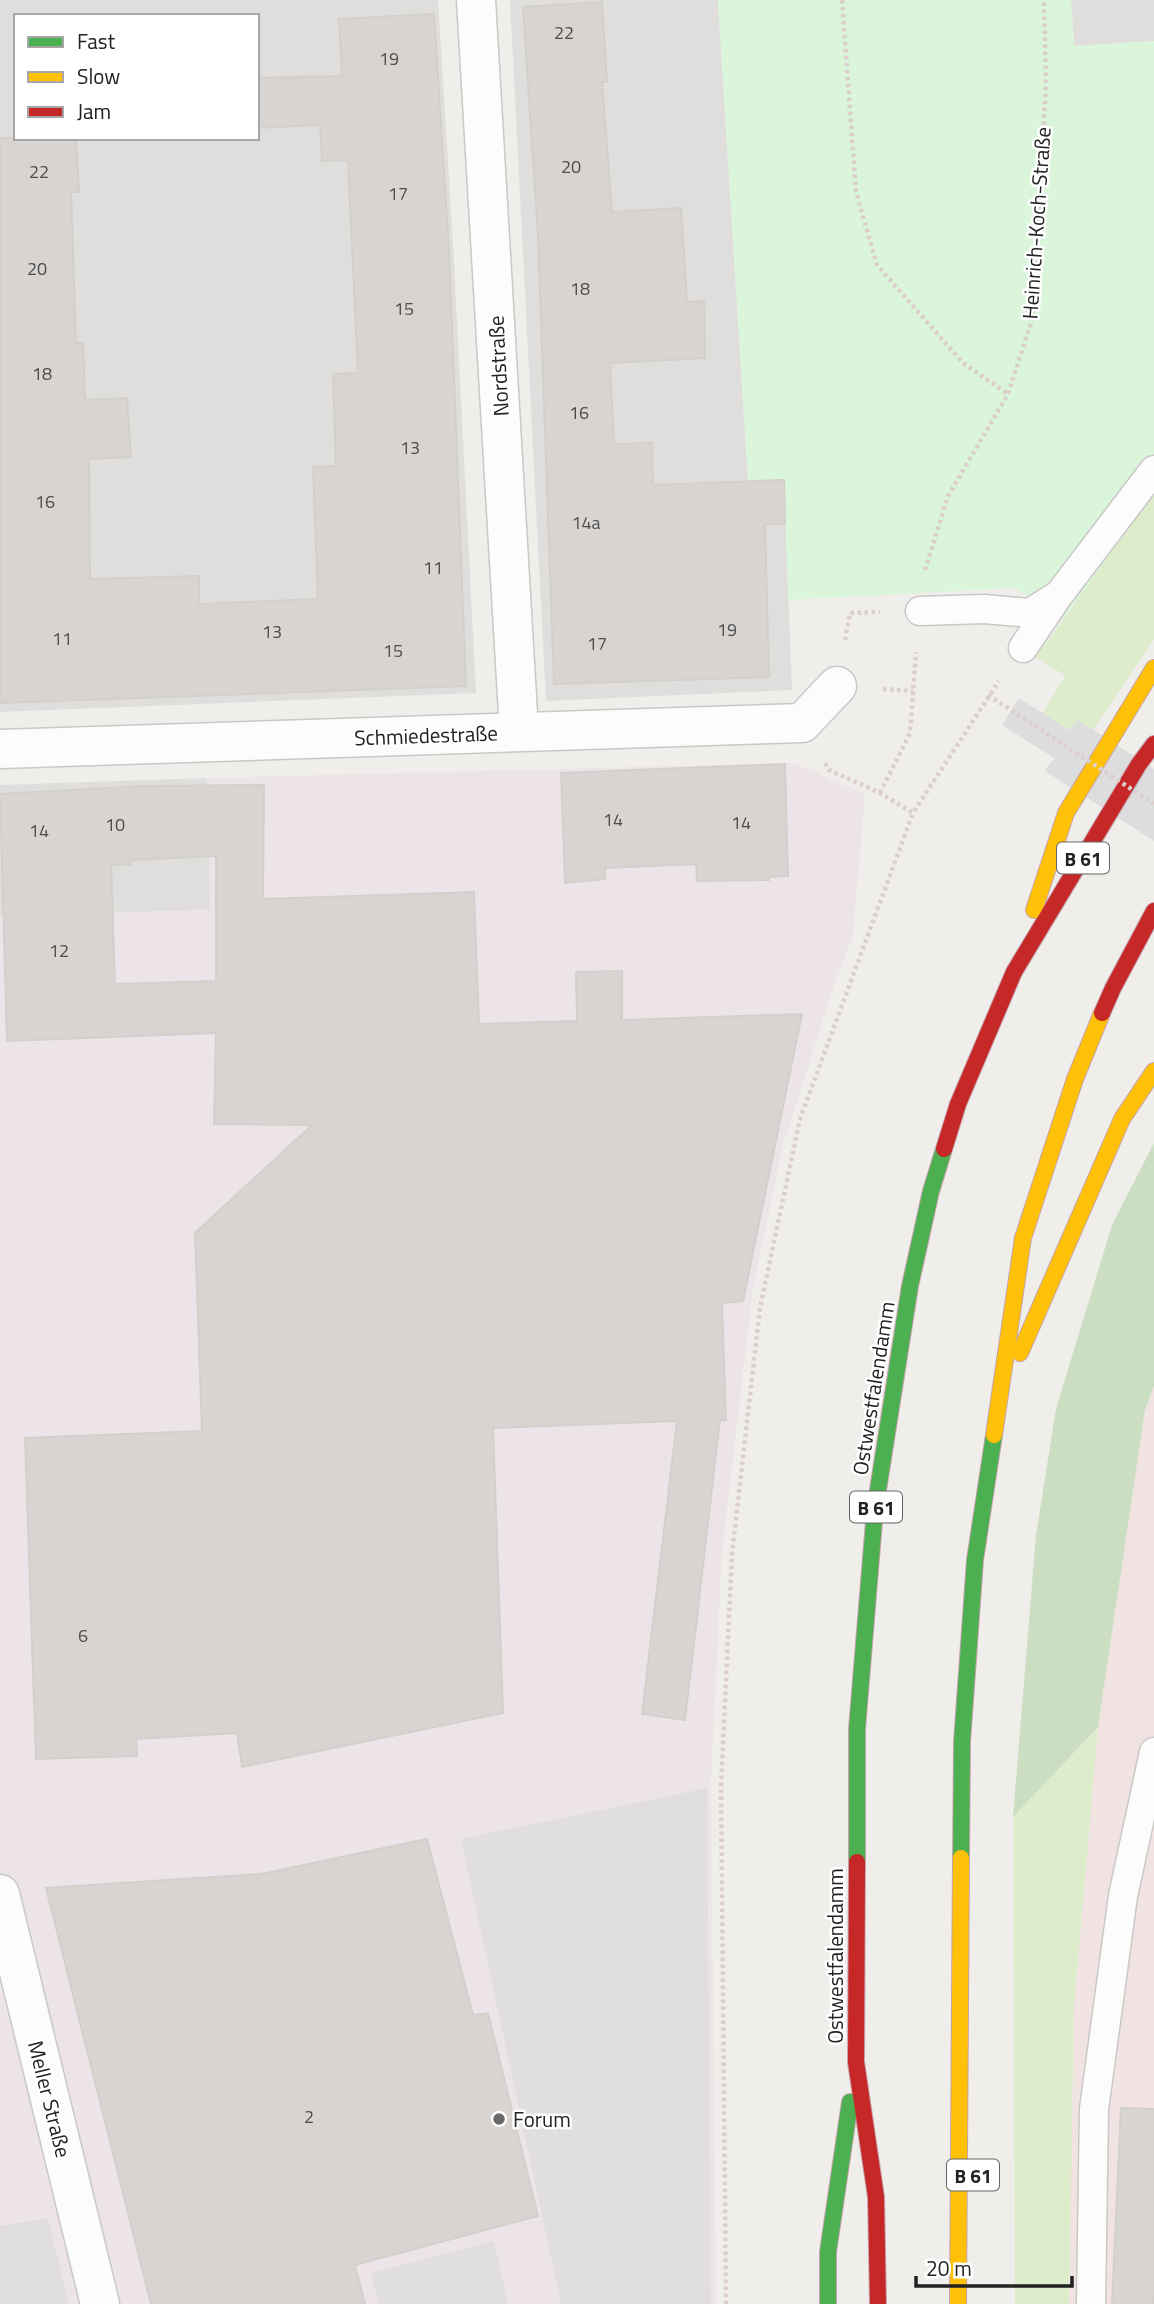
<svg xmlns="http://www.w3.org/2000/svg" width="1154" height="2304" viewBox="0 0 1154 2304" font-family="'Titillium Web',sans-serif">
	<rect width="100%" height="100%" fill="#f0eeeb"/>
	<g fill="#dfdedc" fill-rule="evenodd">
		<path d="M 0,0 L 438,0 L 453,244 L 476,693 L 0,712 ZM 16,16 L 257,16 L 257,138 L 16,138 Z"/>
		<path d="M 510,0 L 718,0 L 748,480 L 784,479 L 792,690 L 546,701 Z"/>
		<path d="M 1071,0 L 1154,0 L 1154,41 L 1074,46 Z"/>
		<path d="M 207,778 L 211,910 L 0,916 L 0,785 Z"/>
		<path d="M 48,2218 L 69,2304 L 0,2304 L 0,2226 Z"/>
	</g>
	<path fill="#f1e3e1" d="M 1154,1386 L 1154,2304 L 1069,2304 L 1074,2007 L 1098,1727 L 1145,1410 Z"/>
	<path fill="#ede4e9" d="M 794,763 L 865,794 L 853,935 L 833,989 L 783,1145 L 753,1289 L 722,1553 L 711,1782 L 716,2304 L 69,2304 L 48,2218 L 0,2226 L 0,916 L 210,910 L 207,778 Z"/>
	<g fill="#ddeccb">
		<path d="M 1154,492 L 1154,639 L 1093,730 L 1078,720 L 1070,730 L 1042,713 L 1066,676 L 1036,657 Z"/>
		<path d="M 1098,1727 L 1074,2007 L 1069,2304 L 1015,2304 L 1013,1817 Z"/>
	</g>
	<path fill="#cbdec1" d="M 1154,1143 L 1154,1386 L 1145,1410 L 1098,1727 L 1013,1817 L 1036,1535 L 1056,1409 L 1112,1225 Z"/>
	<path fill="#daf5da" d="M 718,0 L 1071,0 L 1074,46 L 1154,41 L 1154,492 L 1064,619 L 1015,588 L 788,600 L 784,479 L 748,480 Z"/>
	<g fill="#e0dfde">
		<path d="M 707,1788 L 711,2304 L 561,2304 L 461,1839 Z"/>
		<path d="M 494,2241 L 508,2304 L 379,2304 L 371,2273 Z"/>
	</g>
	<path fill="#dedddd" d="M 1019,698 L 1069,730 L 1078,720 L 1154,769 L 1154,841 L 1045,771 L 1054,758 L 1002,725 Z"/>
	<g fill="#d7d4d2" stroke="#d3d0cc" stroke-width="2" fill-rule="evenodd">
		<path d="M 602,2 L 607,82 L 602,82 L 612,212 L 681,208 L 687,302 L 704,301 L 705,358 L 610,363 L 614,444 L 652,443 L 653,485 L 784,480 L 785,524 L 765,524 L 769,677 L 554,684 L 538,236 L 523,7 Z"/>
		<path d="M 434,14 L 449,250 L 466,686 L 0,703 L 0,138 L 76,138 L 79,192 L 71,192 L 76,343 L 83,343 L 85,400 L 127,398 L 131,457 L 89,459 L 90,579 L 199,576 L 199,604 L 318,599 L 313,467 L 336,466 L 333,374 L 358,373 L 348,160 L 322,161 L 320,125 L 257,128 L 257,78 L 342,76 L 339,19 Z"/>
		<path d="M 785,764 L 788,876 L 769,877 L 769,880 L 697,881 L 696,864 L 605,868 L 605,879 L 565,883 L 561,773 Z"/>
		<path d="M 264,785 L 263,899 L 474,892 L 479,1024 L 577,1021 L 576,972 L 622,971 L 622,1020 L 802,1014 L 743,1301 L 722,1303 L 726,1420 L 720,1420 L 685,1720 L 642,1714 L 677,1421 L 493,1428 L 503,1713 L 242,1767 L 237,1733 L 136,1739 L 137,1756 L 36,1759 L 25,1438 L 202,1431 L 195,1233 L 312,1125 L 214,1124 L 216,1033 L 7,1041 L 0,794 L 145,786 ZM 216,856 L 216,981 L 115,984 L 111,865 L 131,864 L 131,860 Z"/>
		<path d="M 427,1839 L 473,2015 L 488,2013 L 538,2216 L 355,2265 L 365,2304 L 151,2304 L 46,1888 L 261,1874 Z"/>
		<path d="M 1121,2108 L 1154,2109 L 1154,2304 L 1112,2304 Z"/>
	</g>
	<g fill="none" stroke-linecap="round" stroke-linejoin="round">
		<g stroke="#c9c8c7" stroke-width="31">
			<g id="lane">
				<path d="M 920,611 L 984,609 L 1030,613 L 1055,597"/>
				<path d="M 1023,648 L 1058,596 L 1154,470"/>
				<path d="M 1091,2304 L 1094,2109 L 1123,1896 L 1154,1752"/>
			</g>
		</g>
		<g stroke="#c9c8c7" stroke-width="41">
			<g id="street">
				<path d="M 476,0 L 519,731"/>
				<path d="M 0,749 L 802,723 L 837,686"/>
				<path d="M 0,1894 L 100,2304"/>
			</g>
		</g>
		<g stroke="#c5a2ac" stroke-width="18">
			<g id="fast">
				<path d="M 961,1858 L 962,1742 L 975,1560 L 994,1435"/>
				<path d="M 857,1862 L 857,1729 L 875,1509 L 910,1286 L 931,1191 L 944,1149"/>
				<path d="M 828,2304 L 828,2252 L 850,2102"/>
			</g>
		</g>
		<g stroke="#c5a2ac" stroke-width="18">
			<g id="slow">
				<path d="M 1034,910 L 1066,813 L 1154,668"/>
				<path d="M 1020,1353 L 1122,1119 L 1154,1071"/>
				<path d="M 994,1435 L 1023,1238 L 1075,1079 L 1102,1013"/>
				<path d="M 958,2304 L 961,1858"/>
			</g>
		</g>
		<g stroke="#c5a2ac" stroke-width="18">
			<g id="jam">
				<path d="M 1102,1013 L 1113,988 L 1154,911"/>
				<path d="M 944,1149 L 958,1104 L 1014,972 L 1139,764 L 1154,744"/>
				<path d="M 857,1862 L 856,2062 L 876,2197 L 878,2304"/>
			</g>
		</g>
		<g stroke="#dccecd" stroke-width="4.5" stroke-dasharray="3.5 3.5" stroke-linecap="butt">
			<path d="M 842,0 L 856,192 L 877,265 L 963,363 L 1008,394"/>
			<path d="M 925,570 L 948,496 L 1008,394 L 1032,320 L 1046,86 L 1044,0"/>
			<path d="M 845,640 L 850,613 L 880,612"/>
			<path d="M 883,689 L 913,691"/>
			<path d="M 825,763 L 829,770 L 880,793 L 913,813 L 999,681"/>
			<path d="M 880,793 L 910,733 L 916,652"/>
			<path d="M 726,2304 L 721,1786 L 732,1554 L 760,1308 L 800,1119 L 913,813"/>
		</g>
		<use href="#lane" stroke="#fdfcfc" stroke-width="28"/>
		<use href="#street" stroke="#fdfcfc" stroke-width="38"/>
		<use href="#fast" stroke="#4caf50" stroke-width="16"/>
		<use href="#slow" stroke="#ffc107" stroke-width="16"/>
		<use href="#jam" stroke="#c62828" stroke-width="16"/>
		<path stroke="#dccecd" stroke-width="4.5" stroke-dasharray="3.5 3.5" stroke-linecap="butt" d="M 988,695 L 1154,804"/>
	</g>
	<circle fill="#6a6968" stroke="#fff" stroke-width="2.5" cx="499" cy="2119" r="7"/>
	<g text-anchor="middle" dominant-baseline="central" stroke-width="5" stroke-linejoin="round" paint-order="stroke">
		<g font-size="18" fill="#4f4e4e">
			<text x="564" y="32">22</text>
			<text x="389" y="58">19</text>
			<text x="571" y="166">20</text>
			<text x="39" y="171">22</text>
			<text x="398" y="193">17</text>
			<text x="37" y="268">20</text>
			<text x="580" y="288">18</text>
			<text x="404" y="308">15</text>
			<text x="42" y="373">18</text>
			<text x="579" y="412">16</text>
			<text x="410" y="447">13</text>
			<text x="45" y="501">16</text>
			<text x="586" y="522">14a</text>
			<text x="433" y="567">11</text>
			<text x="727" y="629">19</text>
			<text x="272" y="631">13</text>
			<text x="62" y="638">11</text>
			<text x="597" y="643">17</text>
			<text x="393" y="650">15</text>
			<text x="613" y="819">14</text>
			<text x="741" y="822">14</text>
			<text x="115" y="824">10</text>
			<text x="39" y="830">14</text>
			<text x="59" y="950">12</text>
			<text x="83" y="1635">6</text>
			<text x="309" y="2116">2</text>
		</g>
		<g fill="#fff" stroke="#646464" stroke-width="2">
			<rect x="1057" y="842.5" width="52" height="31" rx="5"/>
			<rect x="850" y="1491.5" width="52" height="31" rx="5"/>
			<rect x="947" y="2159.5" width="52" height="31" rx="5"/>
		</g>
		<g font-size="19" font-weight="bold" fill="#222">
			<text x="1083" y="858">B 61</text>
			<text x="876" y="1507">B 61</text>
			<text x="973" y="2175">B 61</text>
		</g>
		<g font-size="21" fill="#222" stroke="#fff">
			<text transform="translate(1036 223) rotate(-86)">Heinrich-Koch-Straße</text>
			<text transform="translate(498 366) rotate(-93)">Nordstraße</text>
			<text transform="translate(426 735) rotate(-2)">Schmiedestraße</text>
			<text transform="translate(873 1388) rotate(-81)">Ostwestfalendamm</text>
			<text transform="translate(835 1956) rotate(-90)">Ostwestfalendamm</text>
			<text transform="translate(50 2099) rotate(76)">Meller Straße</text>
		</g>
		<g font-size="21" fill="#222" stroke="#fff" text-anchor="start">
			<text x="513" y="2119">Forum</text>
		</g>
	</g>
	<rect x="14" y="14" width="245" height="126" fill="#ffffff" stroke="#a7a7a7" stroke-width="2"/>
	<rect x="28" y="37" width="35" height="10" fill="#4caf50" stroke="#a7a7a7" stroke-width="2"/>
	<text x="77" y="49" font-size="21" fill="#222222">Fast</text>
	<rect x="28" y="72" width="35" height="10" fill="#ffc107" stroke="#a7a7a7" stroke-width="2"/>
	<text x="77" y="84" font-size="21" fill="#222222">Slow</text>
	<rect x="28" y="107" width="35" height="10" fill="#c62828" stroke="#a7a7a7" stroke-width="2"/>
	<text x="77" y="119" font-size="21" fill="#222222">Jam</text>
	<path d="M916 2276v10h156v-10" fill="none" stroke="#222222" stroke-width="3.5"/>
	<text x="926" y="2276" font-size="21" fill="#222222" stroke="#ffffff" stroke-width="5" paint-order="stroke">20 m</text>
</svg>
